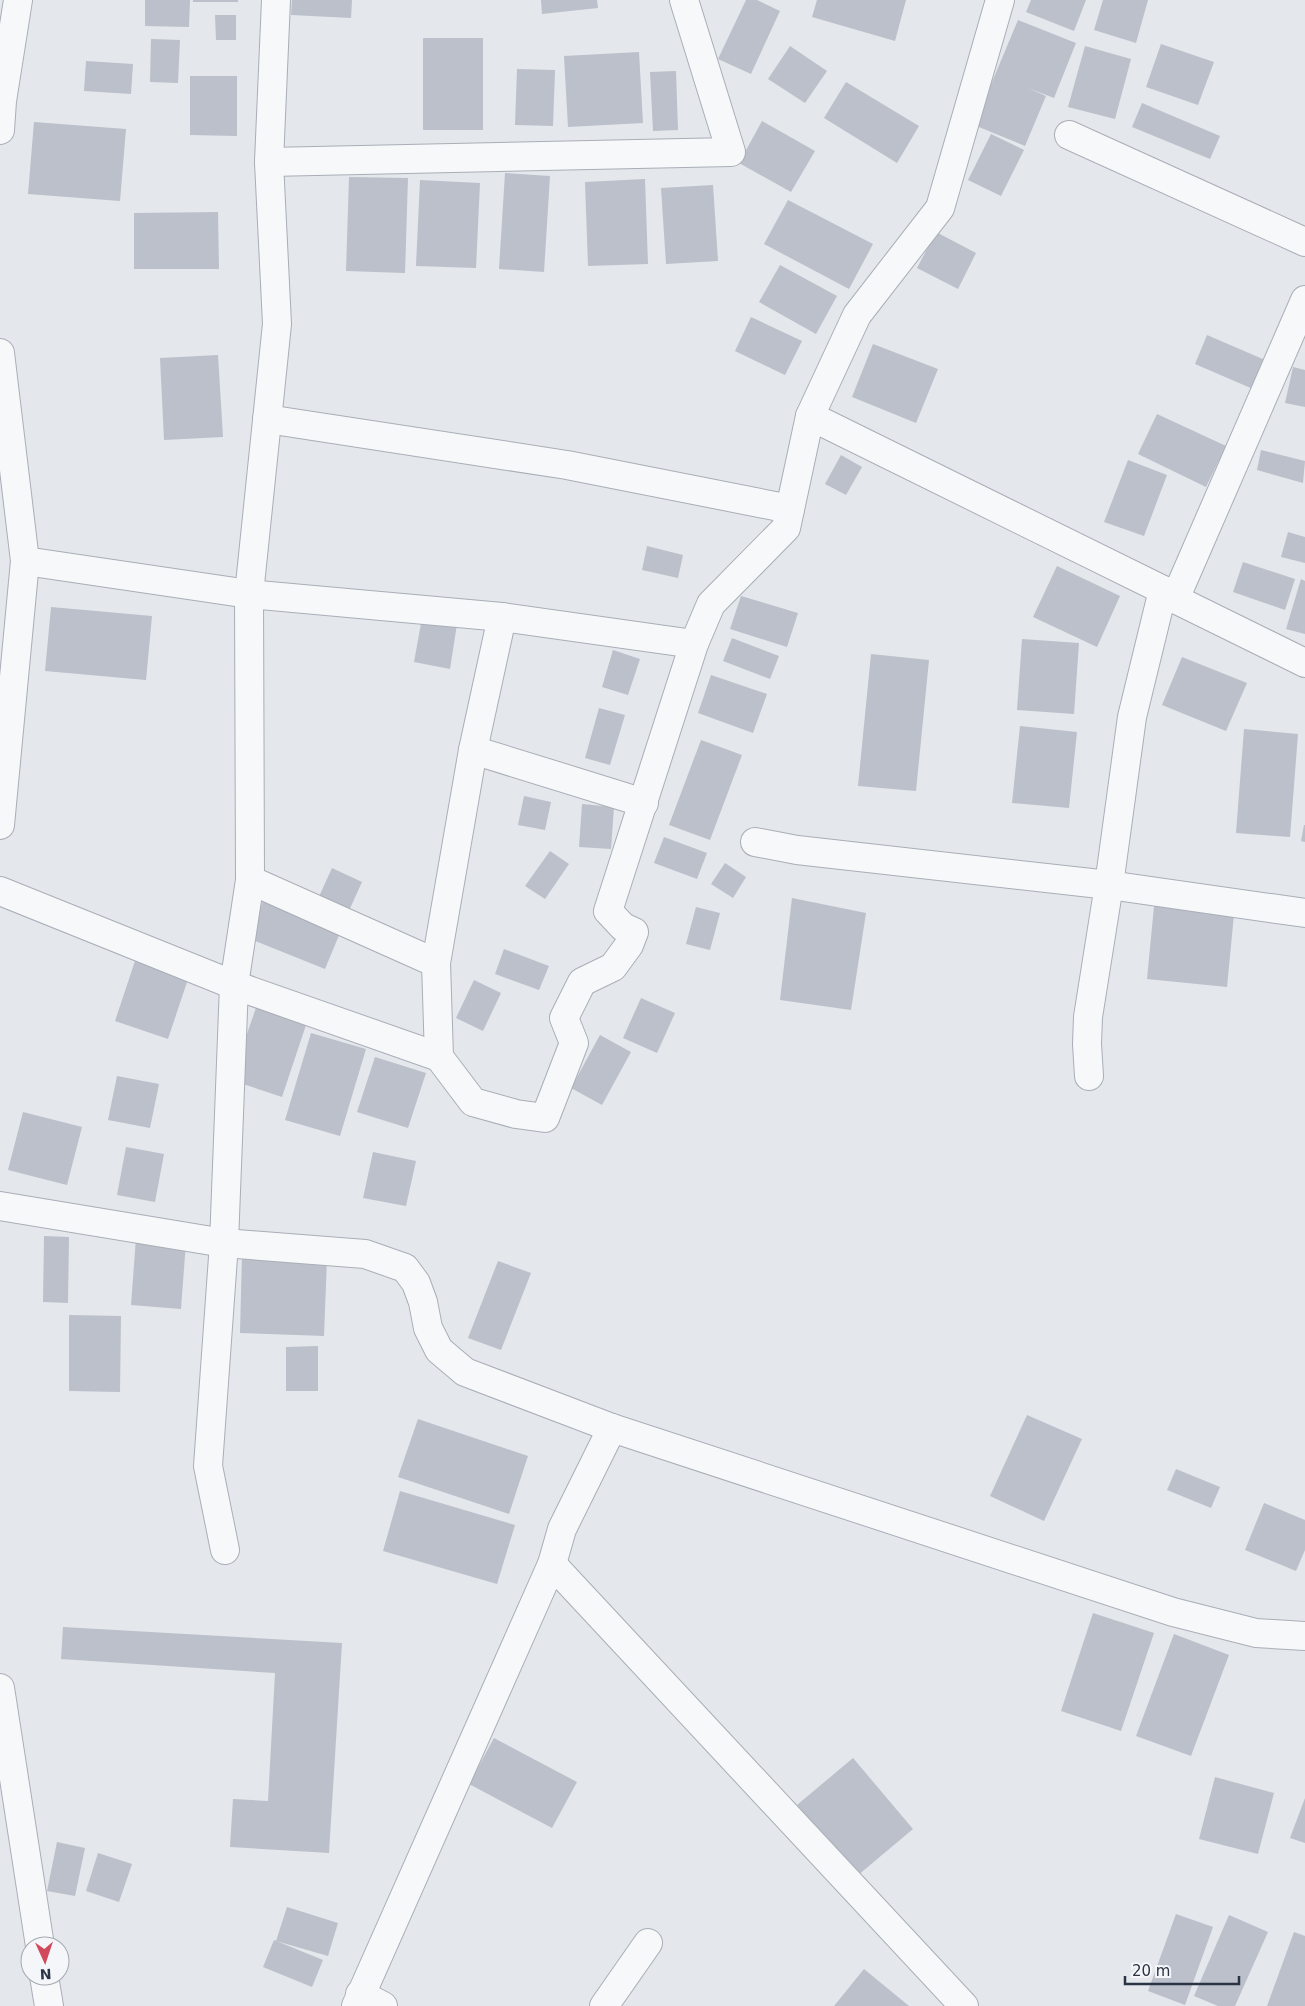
<svg xmlns="http://www.w3.org/2000/svg" width="1305" height="2006" viewBox="0 0 1305 2006" font-family="'DejaVu Sans',sans-serif">
	<rect width="100%" height="100%" fill="#e4e7ec"/>
	<g fill="#bbc0ca">
		<path d="M 145,0 L 190,0 L 189,27 L 145,26 Z"/>
		<rect x="193" y="0" width="45" height="2"/>
		<path d="M 292,0 L 352,0 L 351,18 L 291,15 Z"/>
		<path d="M 541,0 L 597,0 L 598,8 L 542,14 Z"/>
		<path d="M 746,0 L 757,0 L 780,11 L 751,74 L 718,59 Z"/>
		<path d="M 817,0 L 906,0 L 895,41 L 812,17 Z"/>
		<path d="M 1031,0 L 1086,0 L 1074,31 L 1026,12 Z"/>
		<path d="M 1103,0 L 1148,0 L 1136,43 L 1094,30 Z"/>
		<path d="M 215,15 L 236,15 L 236,40 L 216,40 Z"/>
		<path d="M 1018,20 L 1076,43 L 1054,98 L 1028,88 L 1046,96 L 1025,146 L 974,125 Z"/>
		<rect x="423" y="38" width="60" height="92"/>
		<path d="M 151,39 L 180,40 L 178,83 L 150,82 Z"/>
		<path d="M 1161,44 L 1214,62 L 1198,105 L 1146,87 Z"/>
		<path d="M 790,46 L 827,71 L 805,103 L 768,79 Z"/>
		<path d="M 1085,46 L 1131,59 L 1115,119 L 1068,107 Z"/>
		<path d="M 639,52 L 643,123 L 568,127 L 564,56 Z"/>
		<path d="M 86,61 L 133,64 L 131,94 L 84,91 Z"/>
		<path d="M 517,69 L 555,70 L 553,126 L 515,125 Z"/>
		<path d="M 676,71 L 678,130 L 653,131 L 650,72 Z"/>
		<path d="M 190,76 L 237,76 L 237,136 L 190,135 Z"/>
		<path d="M 846,82 L 919,126 L 897,163 L 824,118 Z"/>
		<path d="M 1142,103 L 1220,136 L 1210,159 L 1132,127 Z"/>
		<path d="M 762,121 L 815,151 L 791,192 L 739,163 Z"/>
		<path d="M 34,122 L 126,129 L 120,201 L 28,194 Z"/>
		<path d="M 991,134 L 1024,150 L 1001,196 L 968,180 Z"/>
		<path d="M 505,173 L 550,176 L 544,272 L 499,269 Z"/>
		<path d="M 349,177 L 408,178 L 405,273 L 346,271 Z"/>
		<path d="M 645,179 L 648,264 L 588,266 L 585,182 Z"/>
		<path d="M 420,180 L 480,183 L 476,268 L 416,266 Z"/>
		<path d="M 713,185 L 718,261 L 666,264 L 661,188 Z"/>
		<path d="M 788,200 L 873,244 L 849,289 L 764,244 Z"/>
		<path d="M 218,212 L 219,269 L 134,269 L 134,213 Z"/>
		<path d="M 936,232 L 976,253 L 958,289 L 917,268 Z"/>
		<path d="M 780,265 L 837,296 L 816,334 L 759,302 Z"/>
		<path d="M 751,317 L 802,341 L 785,375 L 735,351 Z"/>
		<path d="M 1207,335 L 1265,360 L 1253,389 L 1195,364 Z"/>
		<path d="M 873,344 L 938,369 L 916,423 L 852,397 Z"/>
		<path d="M 218,355 L 223,437 L 164,440 L 160,358 Z"/>
		<path d="M 1293,367 L 1305,370 L 1305,407 L 1285,403 Z"/>
		<path d="M 1157,414 L 1226,446 L 1206,487 L 1138,454 Z"/>
		<path d="M 1261,450 L 1305,461 L 1303,483 L 1257,470 Z"/>
		<path d="M 841,455 L 862,467 L 846,495 L 825,484 Z"/>
		<path d="M 1128,460 L 1167,475 L 1144,536 L 1104,522 Z"/>
		<path d="M 1288,532 L 1305,537 L 1305,563 L 1281,557 Z"/>
		<path d="M 647,546 L 683,555 L 678,578 L 642,570 Z"/>
		<path d="M 1243,562 L 1295,579 L 1285,610 L 1233,592 Z"/>
		<path d="M 1057,566 L 1120,596 L 1097,647 L 1033,617 Z"/>
		<path d="M 1301,579 L 1305,581 L 1305,634 L 1286,629 Z"/>
		<path d="M 741,596 L 798,613 L 787,647 L 730,629 Z"/>
		<path d="M 51,607 L 152,616 L 146,680 L 45,671 Z"/>
		<path d="M 422,618 L 457,624 L 450,669 L 414,662 Z"/>
		<path d="M 732,638 L 779,656 L 770,679 L 723,661 Z"/>
		<path d="M 1022,639 L 1079,643 L 1074,714 L 1017,710 Z"/>
		<path d="M 613,650 L 640,659 L 628,695 L 602,687 Z"/>
		<path d="M 871,654 L 929,660 L 916,791 L 858,786 Z"/>
		<path d="M 1182,657 L 1247,683 L 1226,731 L 1162,705 Z"/>
		<path d="M 711,675 L 767,694 L 753,733 L 698,713 Z"/>
		<path d="M 599,708 L 625,715 L 610,765 L 585,758 Z"/>
		<path d="M 1020,726 L 1077,732 L 1069,808 L 1012,803 Z"/>
		<path d="M 1244,729 L 1298,734 L 1290,837 L 1236,833 Z"/>
		<path d="M 701,740 L 742,755 L 710,840 L 669,825 Z"/>
		<path d="M 524,796 L 551,802 L 545,830 L 518,825 Z"/>
		<path d="M 582,804 L 614,807 L 611,849 L 579,847 Z"/>
		<path d="M 1304,825 L 1305,825 L 1305,842 L 1301,841 Z"/>
		<path d="M 664,837 L 707,853 L 697,879 L 654,863 Z"/>
		<path d="M 550,851 L 569,864 L 545,899 L 525,886 Z"/>
		<path d="M 725,863 L 746,877 L 733,898 L 711,884 Z"/>
		<path d="M 332,868 L 362,882 L 347,915 L 317,901 Z"/>
		<path d="M 265,896 L 342,928 L 325,969 L 248,938 Z"/>
		<path d="M 1155,896 L 1235,904 L 1227,987 L 1147,979 Z"/>
		<path d="M 792,898 L 866,913 L 851,1010 L 780,1000 Z"/>
		<path d="M 696,907 L 720,913 L 710,950 L 686,944 Z"/>
		<path d="M 504,949 L 549,966 L 539,990 L 495,974 Z"/>
		<path d="M 135,961 L 188,979 L 168,1039 L 115,1021 Z"/>
		<path d="M 474,980 L 501,993 L 483,1031 L 456,1018 Z"/>
		<path d="M 641,998 L 675,1013 L 657,1053 L 623,1038 Z"/>
		<path d="M 258,1002 L 308,1019 L 282,1097 L 231,1080 Z"/>
		<path d="M 311,1033 L 366,1049 L 340,1136 L 285,1120 Z"/>
		<path d="M 600,1035 L 631,1052 L 602,1105 L 571,1088 Z"/>
		<path d="M 375,1057 L 426,1073 L 408,1128 L 357,1112 Z"/>
		<path d="M 117,1076 L 159,1084 L 150,1128 L 108,1120 Z"/>
		<path d="M 23,1112 L 82,1127 L 67,1185 L 8,1170 Z"/>
		<path d="M 126,1147 L 164,1154 L 155,1202 L 117,1195 Z"/>
		<path d="M 373,1152 L 416,1161 L 406,1206 L 363,1198 Z"/>
		<path d="M 44,1236 L 69,1237 L 68,1303 L 43,1302 Z"/>
		<path d="M 136,1238 L 186,1242 L 181,1309 L 131,1305 Z"/>
		<path d="M 242,1255 L 327,1258 L 324,1336 L 240,1333 Z"/>
		<path d="M 498,1261 L 531,1273 L 501,1350 L 468,1338 Z"/>
		<path d="M 69,1315 L 121,1316 L 120,1392 L 69,1391 Z"/>
		<path d="M 318,1346 L 318,1391 L 286,1391 L 286,1347 Z"/>
		<path d="M 1027,1415 L 1082,1439 L 1044,1521 L 990,1496 Z"/>
		<path d="M 418,1419 L 528,1456 L 509,1514 L 398,1477 Z"/>
		<path d="M 1176,1469 L 1220,1487 L 1211,1508 L 1167,1490 Z"/>
		<path d="M 400,1491 L 515,1525 L 497,1584 L 383,1551 Z"/>
		<path d="M 1264,1503 L 1305,1520 L 1305,1550 L 1296,1571 L 1245,1550 Z"/>
		<path d="M 1093,1613 L 1154,1633 L 1121,1731 L 1061,1711 Z"/>
		<path d="M 63,1627 L 342,1643 L 329,1853 L 230,1847 L 233,1799 L 268,1801 L 275,1673 L 61,1659 Z"/>
		<path d="M 1174,1634 L 1229,1655 L 1191,1756 L 1136,1736 Z"/>
		<path d="M 494,1738 L 577,1782 L 552,1828 L 469,1784 Z"/>
		<path d="M 853,1758 L 913,1829 L 857,1876 L 797,1805 Z"/>
		<path d="M 1215,1777 L 1274,1793 L 1258,1854 L 1199,1839 Z"/>
		<path d="M 1305,1798 L 1305,1843 L 1290,1838 Z"/>
		<path d="M 57,1842 L 85,1848 L 75,1896 L 47,1891 Z"/>
		<path d="M 98,1853 L 132,1864 L 119,1902 L 86,1891 Z"/>
		<path d="M 287,1907 L 338,1923 L 328,1956 L 276,1941 Z"/>
		<path d="M 1176,1914 L 1213,1927 L 1185,2005 L 1148,1991 Z"/>
		<path d="M 1229,1915 L 1268,1932 L 1235,2006 L 1218,2006 L 1194,1996 Z"/>
		<path d="M 1294,1932 L 1305,1936 L 1305,2006 L 1267,2006 Z"/>
		<path d="M 274,1940 L 323,1960 L 312,1987 L 263,1967 Z"/>
		<path d="M 864,1969 L 909,2006 L 834,2006 Z"/>
	</g>
	<g fill="none" stroke-linecap="round" stroke-linejoin="round">
		<g stroke="#a9aeb7" stroke-width="30">
			<g id="minor">
				<path d="M 1000,0 L 940,208 L 857,315 L 810,416 L 1163,590 L 1175,599 L 1305,663"/>
				<path d="M 0,130 L 2,101 L 18,0"/>
				<path d="M 1069,135 L 1305,242"/>
				<path d="M 269,162 L 731,152 L 684,0"/>
				<path d="M 0,353 L 25,561 L 249,594 L 502,617 L 694,644 L 711,604 L 786,528 L 810,416"/>
				<path d="M 267,419 L 567,465 L 790,509"/>
				<path d="M 1175,599 L 1305,300"/>
				<path d="M 473,750 L 644,803"/>
				<path d="M 0,825 L 25,561"/>
				<path d="M 755,842 L 797,850 L 1109,885 L 1305,913"/>
				<path d="M 250,880 L 436,963"/>
				<path d="M 0,891 L 234,985 L 439,1057 L 473,1102 L 516,1114 L 545,1118 L 574,1043 L 564,1018 L 582,982 L 613,967 L 629,945 L 634,932 L 623,927 L 608,911 L 694,644"/>
				<path d="M 439,1057 L 436,963 L 473,750 L 502,617"/>
				<path d="M 1089,1076 L 1087,1044 L 1088,1017 L 1109,885 L 1132,717 L 1163,590"/>
				<path d="M 0,1206 L 224,1243 L 365,1254 L 405,1268 L 416,1283 L 423,1302 L 428,1328 L 439,1350 L 465,1372 L 612,1428 L 1173,1612 L 1256,1633 L 1305,1636"/>
				<path d="M 225,1550 L 208,1466 L 224,1243 L 234,985 L 250,880 L 249,594 L 277,324 L 269,162 L 276,0"/>
				<path d="M 552,1564 L 964,2006"/>
				<path d="M 0,1688 L 40,1946"/>
				<path d="M 44,1976 L 49,2006"/>
				<path d="M 360,1994 L 383,2006"/>
				<path d="M 356,2006 L 552,1564 L 562,1529 L 612,1428"/>
				<path d="M 604,2006 L 648,1943"/>
			</g>
		</g>
		<use href="#minor" stroke="#f7f8fa" stroke-width="28"/>
	</g>
	<g transform="translate(45 1961) rotate(177)"><circle r="24" fill="#f4f6f9" stroke="#a4a8b1"/>
	<path d="M0-4L9 19L0 12L-9 19Z" fill="#d1495b"/>
	<text y="-8" font-size="14" font-weight="bold" text-anchor="middle" fill="#2b3445">N</text>
	</g>
	<path d="M1125 1976v8h114v-8" fill="none" stroke="#2b3445" stroke-width="2.5"/>
	<text x="1132" y="1976" font-size="15" fill="#2b3445" stroke="#f4f6f9" stroke-width="4" paint-order="stroke">20 m</text>
</svg>
